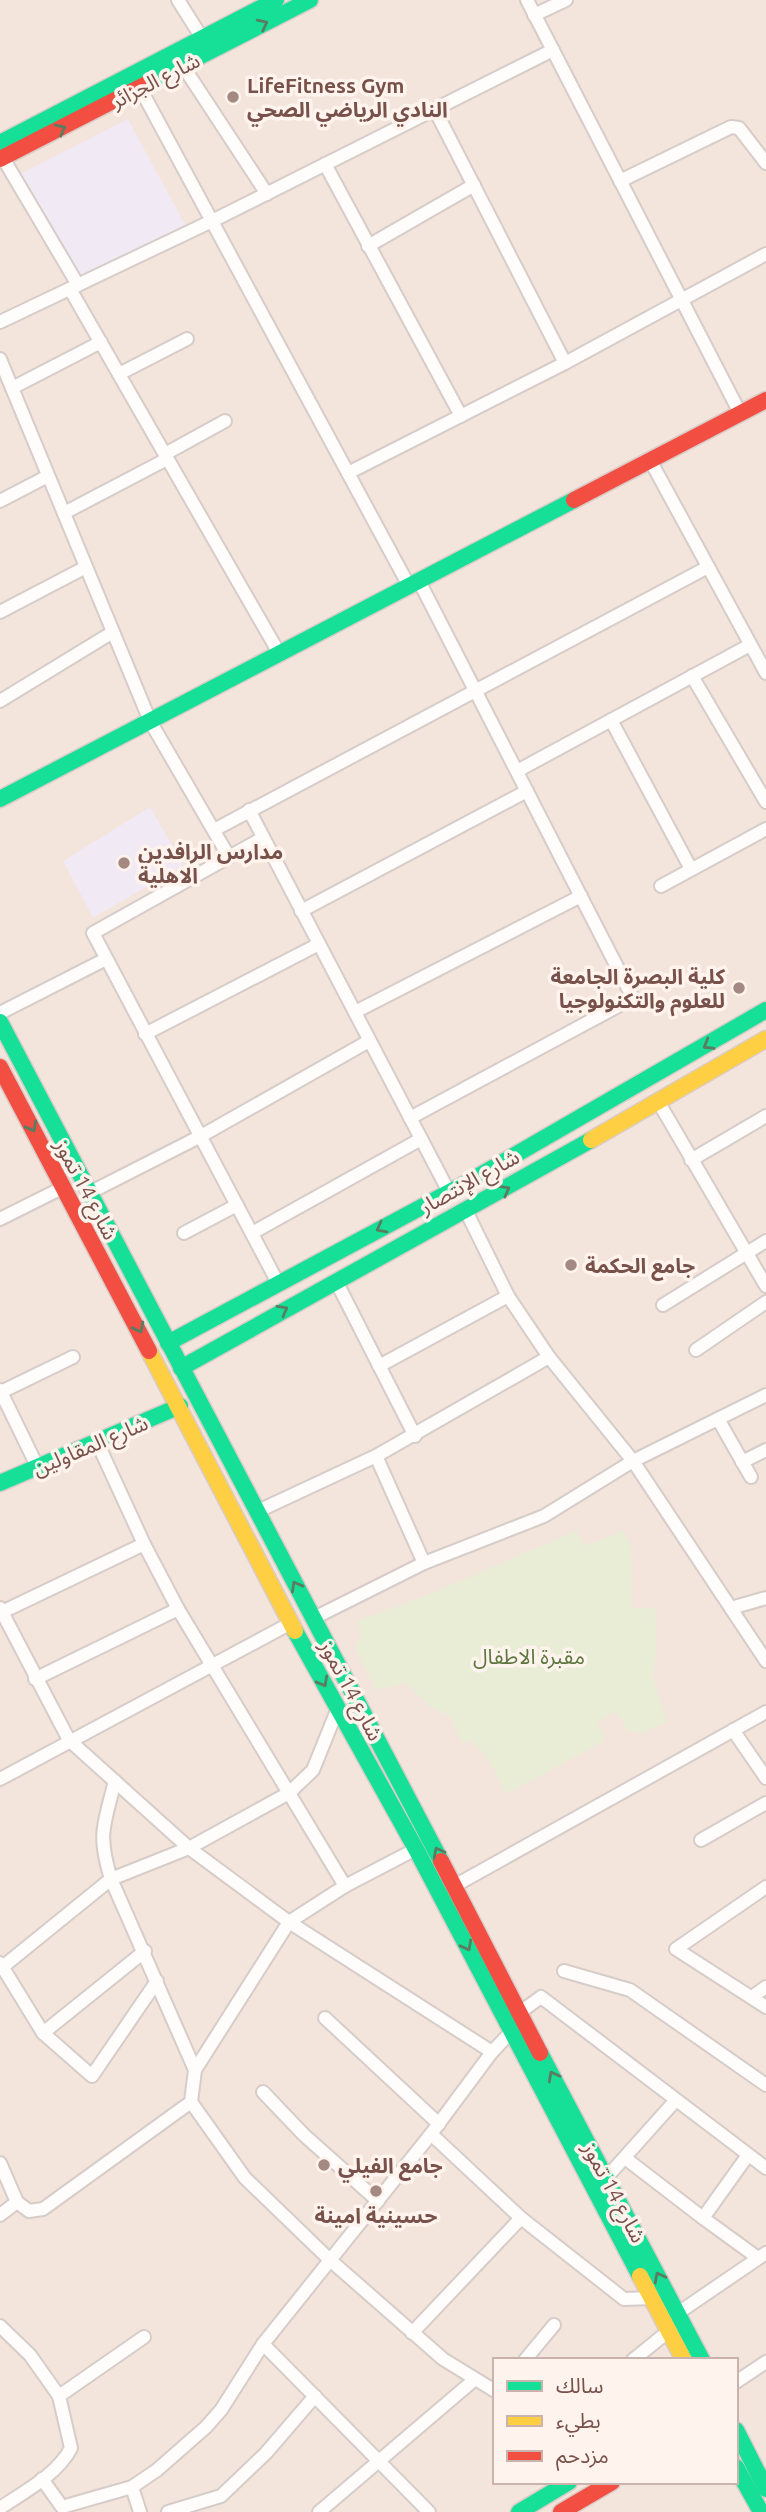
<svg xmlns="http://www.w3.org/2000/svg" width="766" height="2512" viewBox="0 0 766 2512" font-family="Ubuntu,'Noto Sans Arabic',sans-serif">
	<rect width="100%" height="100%" fill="#f8f0ec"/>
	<path fill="#f3e4dc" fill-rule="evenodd" d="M 0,0 L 766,0 L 766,2512 L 0,2512 ZM 495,2360 L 736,2360 L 736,2482 L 495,2482 Z"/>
	<g fill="#f1e9f3">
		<path d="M 128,119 L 186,226 L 80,277 L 20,174 Z"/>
		<path d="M 150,807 L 184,865 L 93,918 L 63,861 Z"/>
	</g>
	<path fill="#e9edd6" d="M 623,1530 L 631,1545 L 632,1608 L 655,1608 L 657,1643 L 653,1678 L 667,1722 L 642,1733 L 629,1732 L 615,1711 L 597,1723 L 606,1740 L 506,1794 L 486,1755 L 471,1741 L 462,1743 L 451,1717 L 431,1707 L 406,1683 L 376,1690 L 354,1645 L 362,1639 L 357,1621 L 430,1594 L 576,1531 L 586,1546 Z"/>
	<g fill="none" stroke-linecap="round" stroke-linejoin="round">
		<g stroke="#d6ccc8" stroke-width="16">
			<g id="street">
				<path d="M 178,0 L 202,38"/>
				<path d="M 527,0 L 740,413"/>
				<path d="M 534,15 L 566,0"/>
				<path d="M 183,66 L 267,194"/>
				<path d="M 140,88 L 409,586"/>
				<path d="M 435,110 L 565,363"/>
				<path d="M 3,158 L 78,285"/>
				<path d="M 325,164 L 461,416"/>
				<path d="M 620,181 L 731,127 L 739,128 L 766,163"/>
				<path d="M 368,246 L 474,185"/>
				<path d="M 70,289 L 279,653"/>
				<path d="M 0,322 L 212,221 L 553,50"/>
				<path d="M 0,359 L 150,721 L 229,857"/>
				<path d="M 119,374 L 187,339"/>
				<path d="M 12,388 L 101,342"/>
				<path d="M 165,454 L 225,421"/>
				<path d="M 650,460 L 766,673"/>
				<path d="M 348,473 L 565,363 L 766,254"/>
				<path d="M 0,501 L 48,476"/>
				<path d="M 64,513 L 167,459"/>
				<path d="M 0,612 L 86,567"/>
				<path d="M 692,676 L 766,802"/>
				<path d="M 0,701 L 113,632"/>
				<path d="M 611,720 L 691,869"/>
				<path d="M 517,771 L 750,645"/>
				<path d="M 249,810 L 449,1192"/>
				<path d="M 214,830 L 708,567"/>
				<path d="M 263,838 L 93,933 L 278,1283"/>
				<path d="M 661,886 L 766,829"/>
				<path d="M 301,911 L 527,791"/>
				<path d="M 355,1012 L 581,896"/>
				<path d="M 0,1013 L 106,959"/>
				<path d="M 145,1034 L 319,944"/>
				<path d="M 659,1103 L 766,1286"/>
				<path d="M 410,1118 L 633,998 L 419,581"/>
				<path d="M 691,1160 L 766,1116"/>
				<path d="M 89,1193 L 201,1136 L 369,1041"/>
				<path d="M 466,1211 L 508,1296 L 549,1357 L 633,1461 L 766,1661"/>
				<path d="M 0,1219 L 64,1187"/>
				<path d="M 184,1233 L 237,1205"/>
				<path d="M 252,1233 L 421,1139"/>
				<path d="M 336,1281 L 415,1436"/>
				<path d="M 663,1305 L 766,1241"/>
				<path d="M 696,1350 L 766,1302"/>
				<path d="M 379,1366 L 508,1296"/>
				<path d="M 0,1390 L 38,1468"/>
				<path d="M 1,1392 L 73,1357"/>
				<path d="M 718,1419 L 751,1477"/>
				<path d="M 97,1442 L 144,1544 L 178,1609 L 345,1886"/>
				<path d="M 376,1456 L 424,1563"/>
				<path d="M 742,1462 L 766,1450"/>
				<path d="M 256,1512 L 376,1456 L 549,1357"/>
				<path d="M 0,1608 L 69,1740 L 189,1848 L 289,1922 L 492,2052"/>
				<path d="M 731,1608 L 766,1598"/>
				<path d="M 2,1612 L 144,1544"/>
				<path d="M 314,1618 L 424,1563 L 544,1516 L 633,1461 L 766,1395"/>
				<path d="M 35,1679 L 178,1609"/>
				<path d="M 733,1730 L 766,1778"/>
				<path d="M 0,1779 L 291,1623"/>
				<path d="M 115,1781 C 104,1825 97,1834 111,1879 L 195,2070"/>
				<path d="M 701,1840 L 766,1803"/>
				<path d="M 416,1849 L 345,1886 L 289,1922 L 195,2070 L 191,2102 L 245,2178 L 330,2260 L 443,2359 L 495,2391"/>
				<path d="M 456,1885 L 766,1712"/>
				<path d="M 766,1887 L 676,1949 L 766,2007"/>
				<path d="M 0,1963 L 43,2033 L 92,2076 L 157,1981"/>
				<path d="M 0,1969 L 111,1879 L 189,1848 L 289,1793 L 313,1770 L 338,1708"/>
				<path d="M 564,1971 L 630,1990 L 766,2085"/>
				<path d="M 752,1997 L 766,1987"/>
				<path d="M 519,2013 L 541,1997 L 766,2168"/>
				<path d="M 325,2018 L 439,2124"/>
				<path d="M 43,2033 L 145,1951"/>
				<path d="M 263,2092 L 304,2135 L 378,2201"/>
				<path d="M 431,2134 L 521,2218 L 624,2299 L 653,2298"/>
				<path d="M 748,2155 L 703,2218 L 758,2258"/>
				<path d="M 625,2158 L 703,2218"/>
				<path d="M 0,2163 L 17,2202 L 29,2211 L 43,2209 L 191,2102"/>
				<path d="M 607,2177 L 675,2101"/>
				<path d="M 0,2215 L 17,2202"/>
				<path d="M 678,2313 L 766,2253"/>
				<path d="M 0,2326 L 30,2355 L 59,2396 L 71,2448 C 58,2474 24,2492 0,2508"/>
				<path d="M 412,2333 L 521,2218"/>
				<path d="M 263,2344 L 429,2512"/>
				<path d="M 525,2360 L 554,2325"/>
				<path d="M 633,2360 L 670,2330"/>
				<path d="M 736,2382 L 766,2362"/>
				<path d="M 59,2396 L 144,2337"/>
				<path d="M 42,2479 L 62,2507 L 132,2487 L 157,2470 L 206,2427 L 221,2410 L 263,2344 L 431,2134 L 492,2052 L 512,2031"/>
				<path d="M 132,2487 L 140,2512"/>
				<path d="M 168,2512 L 221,2496 L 266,2453 L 315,2396"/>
				<path d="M 319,2512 L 474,2380"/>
			</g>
		</g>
		<g stroke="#d9ccc9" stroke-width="19">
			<g id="fast">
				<path d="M 148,83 L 310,0"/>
				<path d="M 0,143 L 276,0"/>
				<path d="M 0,799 L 574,500"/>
				<path d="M 0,1022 L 441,1861"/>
				<path d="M 168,1343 L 470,1181 L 766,1010"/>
				<path d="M 181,1368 L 591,1140"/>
				<path d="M 0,1483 L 180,1406"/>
				<path d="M 295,1631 L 416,1849 L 640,2276"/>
				<path d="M 540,2053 L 702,2360"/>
				<path d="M 736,2430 L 766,2489"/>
				<path d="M 736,2467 L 761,2512"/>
				<path d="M 519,2512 L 569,2482"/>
			</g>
		</g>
		<g stroke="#d9ccc9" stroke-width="19">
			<g id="slow">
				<path d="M 591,1140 L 766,1039"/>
				<path d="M 149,1351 L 295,1631"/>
				<path d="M 640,2276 L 684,2360"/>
			</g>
		</g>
		<g stroke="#d9ccc9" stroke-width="19">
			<g id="jam">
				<path d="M 0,159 L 148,83"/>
				<path d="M 574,500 L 766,400"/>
				<path d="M 0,1067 L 149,1351"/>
				<path d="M 441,1861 L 540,2053"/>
				<path d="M 561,2512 L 612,2482"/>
			</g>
		</g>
		<use href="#street" stroke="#fefdfc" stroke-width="12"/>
		<use href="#fast" stroke="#16e098" stroke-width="16"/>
		<use href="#slow" stroke="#ffcf43" stroke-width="16"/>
		<use href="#jam" stroke="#f24e42" stroke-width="16"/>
	</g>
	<defs><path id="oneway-chevron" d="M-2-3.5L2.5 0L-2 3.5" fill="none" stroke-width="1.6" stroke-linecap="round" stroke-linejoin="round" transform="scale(1.75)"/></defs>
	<g stroke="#5a7c61">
		<use href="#oneway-chevron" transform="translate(263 24) rotate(-27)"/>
		<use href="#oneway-chevron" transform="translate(61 129) rotate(-27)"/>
		<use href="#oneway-chevron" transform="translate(708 1045) rotate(149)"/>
		<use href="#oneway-chevron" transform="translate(32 1127) rotate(62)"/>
		<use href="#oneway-chevron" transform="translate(505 1190) rotate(-29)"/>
		<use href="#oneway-chevron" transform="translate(381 1228) rotate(152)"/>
		<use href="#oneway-chevron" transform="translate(283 1310) rotate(-29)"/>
		<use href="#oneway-chevron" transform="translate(139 1328) rotate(62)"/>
		<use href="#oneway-chevron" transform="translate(296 1586) rotate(-119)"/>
		<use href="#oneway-chevron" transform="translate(323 1682) rotate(61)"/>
		<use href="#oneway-chevron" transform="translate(438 1852) rotate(-118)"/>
		<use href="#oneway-chevron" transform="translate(467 1946) rotate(62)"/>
		<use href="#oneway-chevron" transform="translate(553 2076) rotate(-118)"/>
		<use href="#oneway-chevron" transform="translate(659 2277) rotate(-118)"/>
	</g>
	<g fill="#a48983" stroke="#fff4ed" stroke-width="2.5">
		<circle cx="233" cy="97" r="7"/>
		<circle cx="124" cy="863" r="7"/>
		<circle cx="739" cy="988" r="7"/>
		<circle cx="571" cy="1265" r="7"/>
		<circle cx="324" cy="2165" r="7"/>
		<circle cx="376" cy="2191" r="7"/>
	</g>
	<g text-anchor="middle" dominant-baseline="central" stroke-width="7" stroke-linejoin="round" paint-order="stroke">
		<g font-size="21" fill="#77514a" stroke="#fff4ed">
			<text transform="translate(155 80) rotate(-27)">شارع الجزائر</text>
			<text transform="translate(469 1181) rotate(-29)">شارع الإنتصار</text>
			<text transform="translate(87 1189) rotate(62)">شارع 14 تموز</text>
			<text transform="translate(90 1445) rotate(-23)">شارع المقاولين</text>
			<text transform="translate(352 1690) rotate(62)">شارع 14 تموز</text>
			<text transform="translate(615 2192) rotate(62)">شارع 14 تموز</text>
		</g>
		<g font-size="21" font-weight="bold" fill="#77514a" stroke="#fff4ed" text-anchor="start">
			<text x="247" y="85">LifeFitness Gym<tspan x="247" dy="24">النادي الرياضي الصحي</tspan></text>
			<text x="138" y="851">مدارس الرافدين<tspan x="138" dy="24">اﻻهلية</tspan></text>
			<text x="725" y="976" text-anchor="end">كلية البصرة الجامعة<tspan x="725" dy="24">للعلوم والتكنولوجيا</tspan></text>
			<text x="585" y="1265">جامع الحكمة</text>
			<text x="338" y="2165">جامع الفيلي</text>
			<text x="376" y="2215" text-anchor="middle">حسينية امينة</text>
		</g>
		<g font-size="21" fill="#5c773f" stroke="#fff4ed">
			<text x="529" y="1656">مقبرة الاطفال</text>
		</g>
	</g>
	<rect x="493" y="2358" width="245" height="126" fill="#fff4ed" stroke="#c9b3ac" stroke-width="2"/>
	<rect x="507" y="2381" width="35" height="10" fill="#16e098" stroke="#c9b3ac" stroke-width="2"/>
	<text x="556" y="2393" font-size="21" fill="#77514a">سالك</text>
	<rect x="507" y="2416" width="35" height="10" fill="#ffcf43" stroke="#c9b3ac" stroke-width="2"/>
	<text x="556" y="2428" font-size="21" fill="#77514a">بطيء</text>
	<rect x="507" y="2451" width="35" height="10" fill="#f24e42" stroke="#c9b3ac" stroke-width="2"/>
	<text x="556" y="2463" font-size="21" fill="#77514a">مزدحم</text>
</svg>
